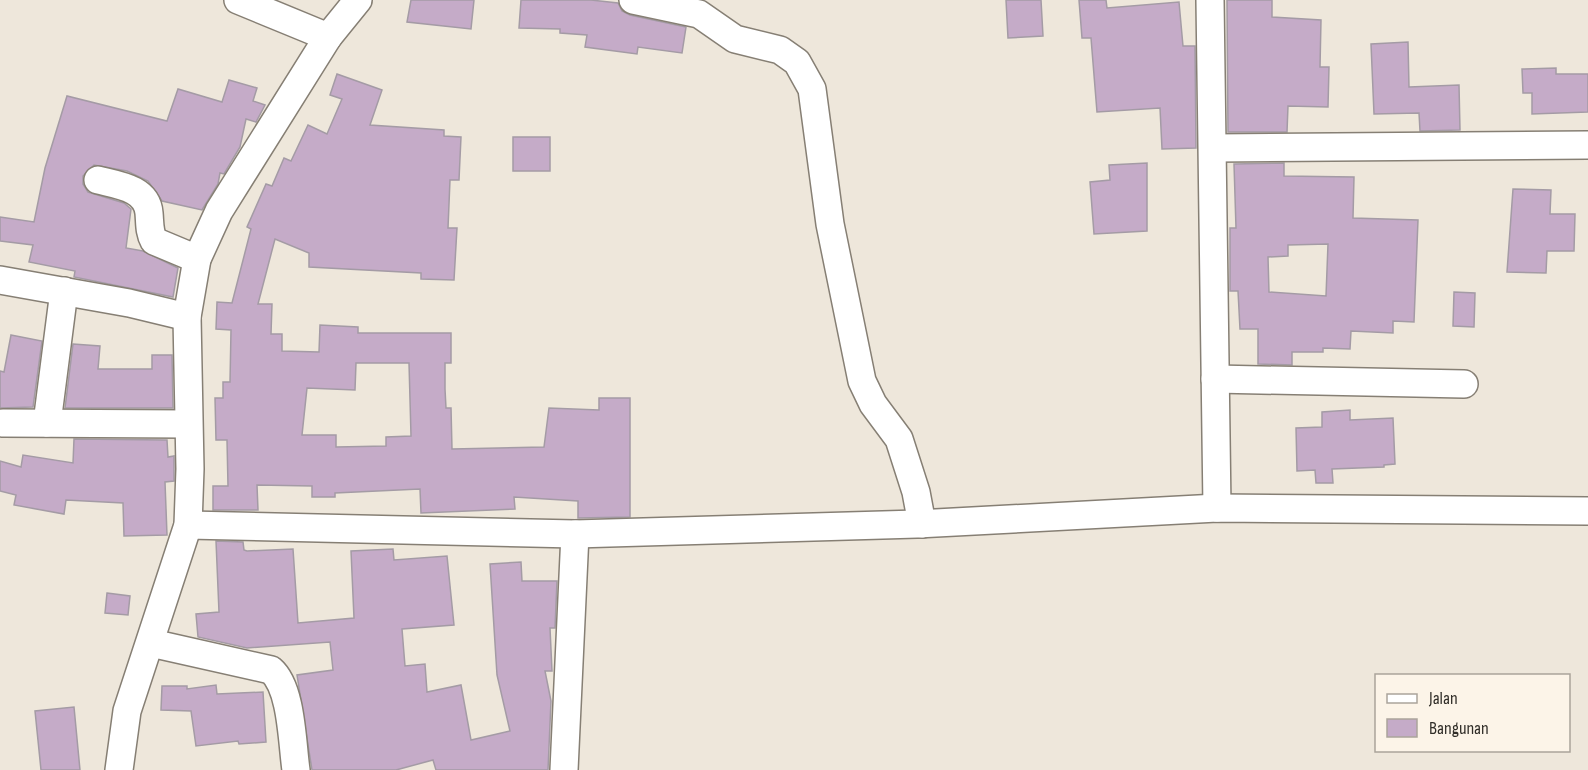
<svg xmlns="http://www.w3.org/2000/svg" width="1588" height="770" viewBox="0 0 1588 770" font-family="'Sofia Sans Condensed',sans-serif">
	<rect width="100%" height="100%" fill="#eee7db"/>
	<g fill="#c5abc8" stroke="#a49ba5" stroke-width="1.5" fill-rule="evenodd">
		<path d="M 411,0 L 474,0 L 471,29 L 407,22 Z"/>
		<path d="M 521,0 L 591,0 L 618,3 L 622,11 L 630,15 L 686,27 L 682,53 L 638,47 L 637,54 L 585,47 L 587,35 L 560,33 L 560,29 L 519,28 Z"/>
		<path d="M 1006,0 L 1041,0 L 1043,36 L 1008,38 Z"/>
		<path d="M 1079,0 L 1106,0 L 1107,8 L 1179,2 L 1183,46 L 1195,46 L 1196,148 L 1162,149 L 1160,108 L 1097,112 L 1091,38 L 1082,38 Z"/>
		<path d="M 1227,0 L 1272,0 L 1272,17 L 1321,20 L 1320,67 L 1329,67 L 1328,107 L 1288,106 L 1287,132 L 1228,132 Z"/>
		<path d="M 1408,42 L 1409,87 L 1459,85 L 1460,130 L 1420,131 L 1419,113 L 1374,114 L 1371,44 Z"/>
		<path d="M 1556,68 L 1556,74 L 1588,74 L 1588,112 L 1532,114 L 1532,93 L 1523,93 L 1522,69 Z"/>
		<path d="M 337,74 L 382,90 L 370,125 L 444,130 L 444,136 L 461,137 L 459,180 L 450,180 L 448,228 L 457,228 L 454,280 L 421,279 L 421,273 L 309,267 L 309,253 L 275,239 L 258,304 L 272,304 L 271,334 L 282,334 L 282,351 L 319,352 L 320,325 L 358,327 L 358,333 L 451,333 L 451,363 L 445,363 L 445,389 L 446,408 L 451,408 L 452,449 L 544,447 L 549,408 L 599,410 L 599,398 L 630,398 L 630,517 L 578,518 L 578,501 L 514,497 L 515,509 L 421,513 L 420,489 L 335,493 L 335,497 L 312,497 L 312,486 L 257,485 L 258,510 L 213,510 L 213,486 L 228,486 L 227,440 L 216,440 L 215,398 L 223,398 L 223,382 L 230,382 L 231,330 L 216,329 L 217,302 L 232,303 L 251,229 L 247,227 L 266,184 L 272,186 L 284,158 L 291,161 L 308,125 L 327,134 L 342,99 L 330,95 ZM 356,363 L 409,363 L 411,436 L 386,437 L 386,446 L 336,447 L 336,435 L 302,435 L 307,388 L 355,390 Z"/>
		<path d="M 229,80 L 257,88 L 253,101 L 265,105 L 256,122 L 246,119 L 240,147 L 224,174 L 220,173 L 218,184 L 202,210 L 162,201 L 148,181 L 127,171 L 94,165 L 83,176 L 83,184 L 88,192 L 124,203 L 131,209 L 126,248 L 143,251 L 178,268 L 173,297 L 74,277 L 75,271 L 29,262 L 33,245 L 0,241 L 0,217 L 34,222 L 45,168 L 67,96 L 167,121 L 178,89 L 222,102 Z"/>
		<rect x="513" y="137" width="37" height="34"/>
		<path d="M 1147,163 L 1147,231 L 1094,234 L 1090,182 L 1110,180 L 1109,165 Z"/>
		<path d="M 1284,163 L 1284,176 L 1354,177 L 1353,218 L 1418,220 L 1414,322 L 1393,321 L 1393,333 L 1351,331 L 1350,349 L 1323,348 L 1323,352 L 1292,352 L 1292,365 L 1258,364 L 1258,329 L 1240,329 L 1238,291 L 1230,291 L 1230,228 L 1236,228 L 1234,164 ZM 1328,244 L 1326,296 L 1269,292 L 1268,257 L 1288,256 L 1288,245 Z"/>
		<path d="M 1513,189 L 1551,190 L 1550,214 L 1575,214 L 1574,251 L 1547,251 L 1546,273 L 1507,272 Z"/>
		<path d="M 1454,292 L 1475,293 L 1474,327 L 1453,326 Z"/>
		<path d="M 11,335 L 42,341 L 33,407 L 0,408 L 0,371 L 4,372 Z"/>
		<path d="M 73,344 L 100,346 L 98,369 L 152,369 L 152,355 L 172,355 L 173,408 L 65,408 Z"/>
		<path d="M 1350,410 L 1350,420 L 1393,418 L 1395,464 L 1384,465 L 1384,467 L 1332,469 L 1333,483 L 1316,483 L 1315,470 L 1297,471 L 1296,428 L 1322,427 L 1322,412 Z"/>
		<path d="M 74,439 L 167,440 L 168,457 L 174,456 L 174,481 L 165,482 L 167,535 L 124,536 L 123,503 L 66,500 L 64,514 L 14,505 L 16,495 L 0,491 L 0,461 L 21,467 L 23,455 L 73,463 Z"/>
		<path d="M 216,541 L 243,542 L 244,550 L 247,551 L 293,549 L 298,623 L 354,618 L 351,551 L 393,549 L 394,560 L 447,556 L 454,625 L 402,629 L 405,666 L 425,664 L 427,692 L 461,685 L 471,740 L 510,731 L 497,675 L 490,564 L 521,562 L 522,581 L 557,581 L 555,628 L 550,628 L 552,671 L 545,671 L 551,701 L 548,770 L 436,770 L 433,760 L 396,770 L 312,770 L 297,675 L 333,670 L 330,642 L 247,648 L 198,637 L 196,614 L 219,612 Z"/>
		<path d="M 107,593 L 130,596 L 128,615 L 105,613 Z"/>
		<path d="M 216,685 L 217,694 L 263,692 L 266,742 L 239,744 L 238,741 L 196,746 L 191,711 L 161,710 L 162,686 L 187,686 L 187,689 Z"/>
		<path d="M 74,707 L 80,770 L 41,770 L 35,711 Z"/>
	</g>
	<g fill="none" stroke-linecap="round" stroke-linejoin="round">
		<g stroke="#867f74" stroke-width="30">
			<g id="minor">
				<path d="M 238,0 L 328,37"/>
				<path d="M 633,0 L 699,14 L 735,39 L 780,50 L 797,62 L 812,89 L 830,224 L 862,381 L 873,404 L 899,439 L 916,492 L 922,524"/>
				<path d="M 1210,0 L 1217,508"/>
				<path d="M 1214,148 L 1588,145"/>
				<path d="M 98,180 C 118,185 147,188 149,213 C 150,223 149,232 154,241 L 197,259"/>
				<path d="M 0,280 L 129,303 L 187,317"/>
				<path d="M 1215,379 L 1464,384"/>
				<path d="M 3,423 L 188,424"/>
				<path d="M 47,423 L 64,291"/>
				<path d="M 188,525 L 575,534 L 917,524 L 1217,508 L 1588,511"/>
				<path d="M 151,643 L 271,670 C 292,688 292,743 296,770"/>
				<path d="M 119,770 L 127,711 L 188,525 L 190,469 L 187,317 L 197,259 L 219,211 L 328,37 L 358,0"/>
				<path d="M 564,770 L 575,534"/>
			</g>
		</g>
		<use href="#minor" stroke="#fff" stroke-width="27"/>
	</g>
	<rect x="1375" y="674" width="195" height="78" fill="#fcf4e8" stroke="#aaa49b" stroke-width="1.5"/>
	<rect x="1387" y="694" width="30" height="9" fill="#ffffff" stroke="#aaa49b" stroke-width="1.5"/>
	<text x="1429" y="704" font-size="18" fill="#302d28">Jalan</text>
	<rect x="1387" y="719" width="30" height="18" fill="#c5abc8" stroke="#aaa49b" stroke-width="1.5"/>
	<text x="1429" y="734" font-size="18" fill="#302d28">Bangunan</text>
</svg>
